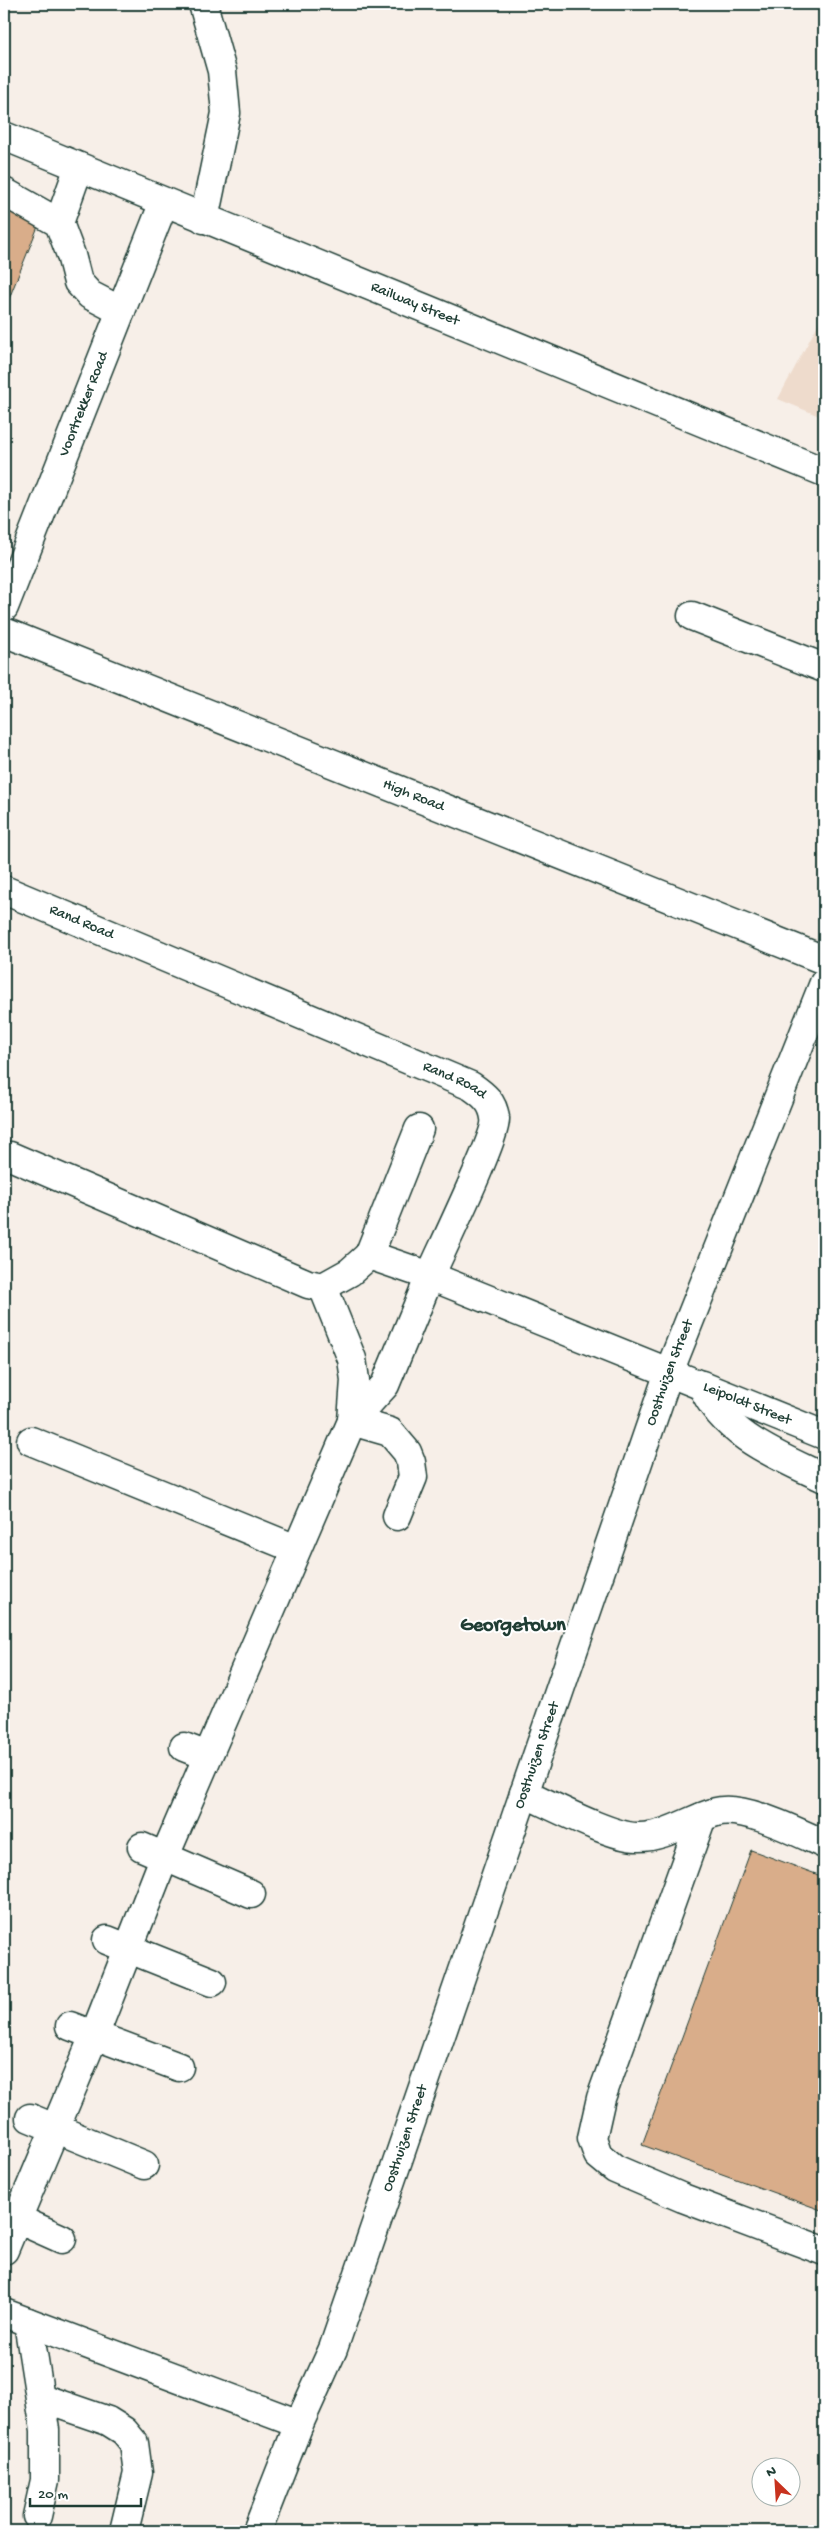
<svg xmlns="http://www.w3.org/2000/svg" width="828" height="2535" viewBox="0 0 828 2535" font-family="'Gochi Hand',sans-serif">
	<rect width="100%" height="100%" fill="#f7efe8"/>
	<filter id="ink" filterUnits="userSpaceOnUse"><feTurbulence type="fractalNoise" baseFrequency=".02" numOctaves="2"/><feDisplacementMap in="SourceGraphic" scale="10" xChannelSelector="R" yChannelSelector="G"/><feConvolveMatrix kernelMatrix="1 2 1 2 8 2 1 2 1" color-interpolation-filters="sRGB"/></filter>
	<g filter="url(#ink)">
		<path fill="#eedbcc" d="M 824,313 L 824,418 L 778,399 Z"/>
		<g fill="#d9ad8a" stroke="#1f3d34">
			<path d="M 4,210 L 39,224 L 4,311 Z"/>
			<path d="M 751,1850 L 824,1877 L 824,2211 L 642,2145 Z"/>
		</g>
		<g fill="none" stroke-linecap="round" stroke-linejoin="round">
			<g stroke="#1f3d34" stroke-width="31">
				<g id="minor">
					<path d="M 203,4 L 222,71 L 226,113 L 204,219"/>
					<path id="s1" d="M 4,136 L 824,472"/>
					<path d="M 4,192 L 59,223 L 71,255 L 78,282 L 90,295 L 121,311"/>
					<path d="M 59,223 L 79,167"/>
					<path id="s2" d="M 4,607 L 164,202"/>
					<path d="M 692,616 L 824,668"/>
					<path id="s3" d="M 4,632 L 824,960"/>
					<path id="s4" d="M 4,890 L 471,1086 C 484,1095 493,1102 495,1118 C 498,1134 440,1253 430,1276 L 824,1435"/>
					<path d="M 369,1255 L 419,1129"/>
					<path d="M 323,1287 L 352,1359 L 355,1380 L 352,1421"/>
					<path d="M 702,1385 C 723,1435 778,1456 824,1478"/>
					<path d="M 352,1421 L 390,1432 L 407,1452 L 411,1462 L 413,1477 L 397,1516"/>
					<path d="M 31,1441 L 296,1549"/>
					<path d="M 184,1747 L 207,1756"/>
					<path d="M 524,1793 C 551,1805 611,1837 637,1837 C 664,1838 691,1819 716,1812 C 743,1804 799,1833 824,1844"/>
					<path d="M 702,1817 L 601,2098 L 592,2138 L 598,2155 L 615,2169 L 683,2198 L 824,2251"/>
					<path d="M 142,1847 L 251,1894"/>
					<path d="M 107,1940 L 212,1982"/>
					<path d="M 70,2026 L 179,2067"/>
					<path d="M 30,2118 L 144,2165"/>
					<path d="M 4,2213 L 62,2239"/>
					<path d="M 4,2250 L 94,2036 L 164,1858 L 352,1421 L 385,1385 L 430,1276 L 369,1255 L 350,1272 L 323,1287 L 308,1284 L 10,1156"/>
					<path d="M 4,2313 L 299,2424"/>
					<path d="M 28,2322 L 45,2430 L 45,2480 L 37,2516"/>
					<path d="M 41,2398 L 108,2421 L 124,2431 L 134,2443 L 138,2473 L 124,2531"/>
					<path id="s5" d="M 257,2531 L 299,2424 L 333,2349 L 669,1372 L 824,983"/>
				</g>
			</g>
			<use href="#minor" stroke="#fff" stroke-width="28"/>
		</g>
	</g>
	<g text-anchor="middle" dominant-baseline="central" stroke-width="4" stroke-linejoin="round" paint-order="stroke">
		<g font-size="15" fill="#1f3d34" stroke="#fff">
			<text stroke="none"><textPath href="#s1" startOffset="444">Railway Street</textPath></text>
			<text stroke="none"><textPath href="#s2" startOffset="218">Voortrekker Road</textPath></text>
			<text stroke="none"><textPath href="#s3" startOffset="441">High Road</textPath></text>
			<text stroke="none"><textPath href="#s4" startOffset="84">Rand Road</textPath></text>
			<text stroke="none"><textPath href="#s4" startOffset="489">Rand Road</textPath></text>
			<text stroke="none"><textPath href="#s5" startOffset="1230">Oosthuizen Street</textPath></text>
			<text stroke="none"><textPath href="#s4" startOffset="1061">Leipoldt Street</textPath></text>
			<text stroke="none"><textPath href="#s5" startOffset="825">Oosthuizen Street</textPath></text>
			<text stroke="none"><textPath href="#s5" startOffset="420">Oosthuizen Street</textPath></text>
		</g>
		<g font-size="20" font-weight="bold" fill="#1f3d34" stroke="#fff">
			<text x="513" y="1626">Georgetown</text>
		</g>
	</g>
	<rect width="828" height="2535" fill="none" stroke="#fff" stroke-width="20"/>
	<rect x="10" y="10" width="808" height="2515" fill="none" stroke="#1f3d34" stroke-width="2" filter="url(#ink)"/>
	<g transform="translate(776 2482) rotate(335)"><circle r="24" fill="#ffffff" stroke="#a5b1ae"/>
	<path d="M0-4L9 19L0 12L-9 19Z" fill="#c8321e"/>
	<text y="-8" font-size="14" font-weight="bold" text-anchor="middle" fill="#1f3d34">N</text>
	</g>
	<path d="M30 2498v8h111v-8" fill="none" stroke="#1f3d34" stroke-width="2.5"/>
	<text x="38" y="2498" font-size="15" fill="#1f3d34" stroke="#ffffff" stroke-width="4" paint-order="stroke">20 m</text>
</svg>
